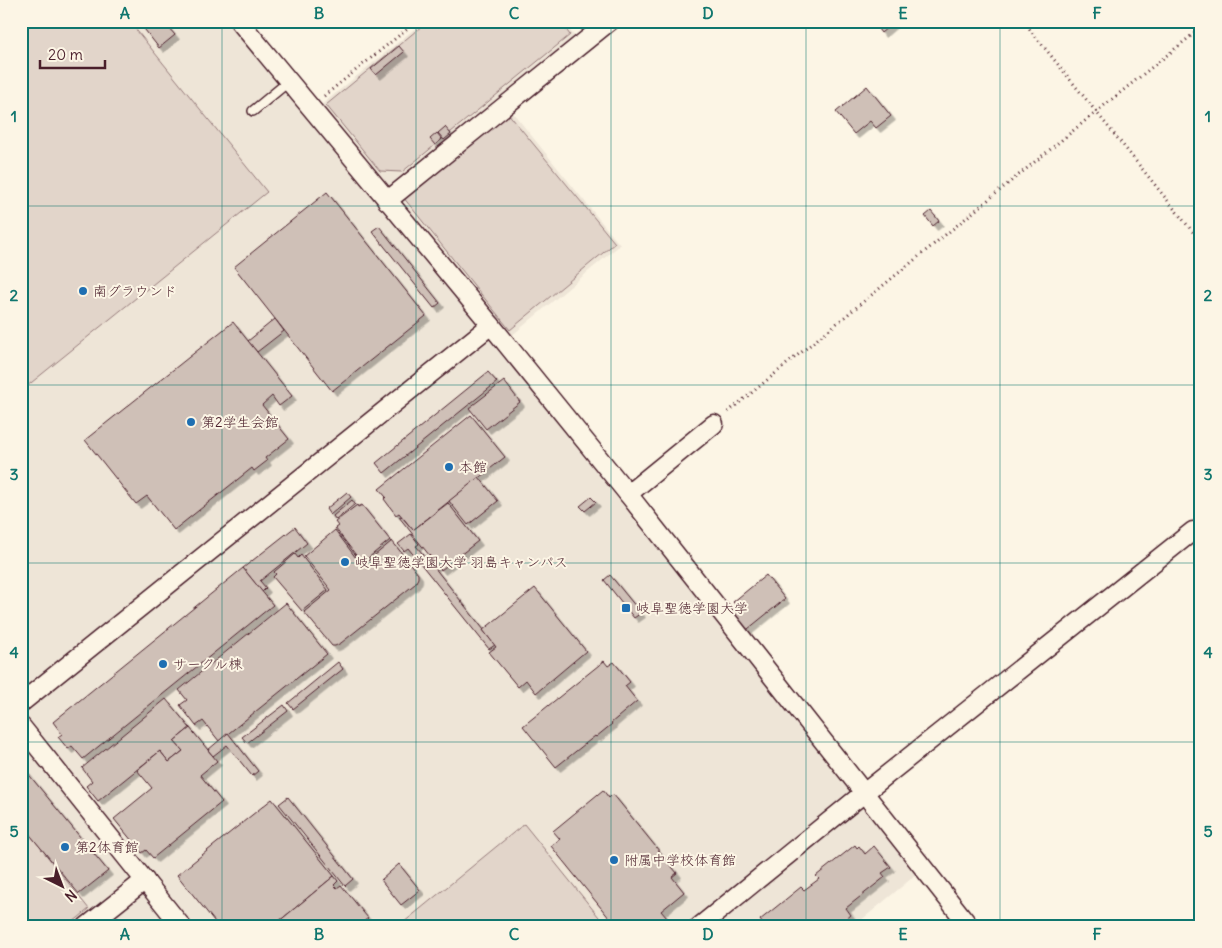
<svg xmlns="http://www.w3.org/2000/svg" width="1222" height="948" viewBox="0 0 1222 948" font-family="Delius,'Klee One',sans-serif">
	<defs>
		<filter id="shadow"><feDropShadow dx="4.5" dy="4.5" stdDeviation="0" flood-color="#0004"/></filter>
	</defs>
	<rect width="100%" height="100%" fill="#fcf5e5"/>
	<filter id="ink" filterUnits="userSpaceOnUse"><feTurbulence type="fractalNoise" baseFrequency=".02" numOctaves="2"/><feDisplacementMap in="SourceGraphic" scale="10" xChannelSelector="R" yChannelSelector="G"/><feConvolveMatrix kernelMatrix="1 2 1 2 8 2 1 2 1" color-interpolation-filters="sRGB"/></filter>
	<g filter="url(#ink)">
		<path fill="#eee5d7" d="M 21,21 L 233,21 L 309,115 L 424,21 L 563,21 L 575,37 L 501,98 L 620,245 L 497,348 L 918,873 L 853,927 L 21,927 L 21,740 L 36,728 L 21,710 Z"/>
		<g fill="#e2d5ca" stroke="#967a7a">
			<path d="M 35,21 L 129,21 L 267,192 L 21,391 L 21,33 Z"/>
			<path d="M 428,21 L 560,21 L 570,35 L 402,172 L 380,171 L 326,105 Z"/>
			<path d="M 507,112 L 615,243 L 510,330 L 403,197 Z"/>
			<path d="M 21,823 L 89,909 L 67,927 L 21,927 Z"/>
			<path d="M 524,824 L 607,927 L 398,927 Z"/>
		</g>
		<g fill="#cfc0b7" stroke="#4a1f2b" filter="url(#shadow)">
			<path d="M 138,21 L 163,21 L 175,35 L 159,48 Z"/>
			<path d="M 872,21 L 895,21 L 881,33 Z"/>
			<path d="M 399,46 L 404,52 L 376,75 L 371,69 Z"/>
			<path d="M 867,86 L 891,116 L 876,128 L 870,121 L 854,134 L 836,112 Z"/>
			<path d="M 445,127 L 451,134 L 444,140 L 438,133 Z"/>
			<path d="M 437,133 L 442,139 L 435,145 L 430,139 Z"/>
			<path d="M 327,192 L 426,316 L 332,391 L 234,267 Z"/>
			<path d="M 931,211 L 939,221 L 933,226 L 925,216 Z"/>
			<path d="M 379,226 L 440,303 L 434,308 L 372,231 Z"/>
			<path d="M 275,319 L 284,331 L 257,352 L 248,341 Z"/>
			<path d="M 233,322 L 292,396 L 279,406 L 272,396 L 262,405 L 289,439 L 265,458 L 267,461 L 254,471 L 252,468 L 174,530 L 147,496 L 136,504 L 85,440 Z"/>
			<path d="M 488,372 L 497,382 L 384,473 L 376,463 Z"/>
			<path d="M 504,381 L 520,402 L 486,429 L 469,408 Z"/>
			<path d="M 471,415 L 505,457 L 413,530 L 399,513 L 396,515 L 384,499 L 386,497 L 379,489 Z"/>
			<path d="M 479,477 L 498,501 L 468,525 L 449,501 Z"/>
			<path d="M 347,492 L 351,497 L 330,515 L 326,509 Z"/>
			<path d="M 591,497 L 596,502 L 585,511 L 580,506 Z"/>
			<path d="M 352,500 L 355,504 L 336,520 L 333,516 Z"/>
			<path d="M 448,503 L 478,541 L 441,570 L 399,517 L 401,516 L 413,530 Z"/>
			<path d="M 357,505 L 358,507 L 362,505 L 390,540 L 362,563 L 335,528 L 338,526 L 335,522 Z"/>
			<path d="M 295,527 L 307,543 L 260,581 L 266,588 L 262,592 L 243,568 Z"/>
			<path d="M 335,530 L 362,566 L 392,541 L 418,574 L 418,578 L 415,584 L 341,643 L 335,646 L 332,646 L 304,612 L 331,590 L 304,556 Z"/>
			<path d="M 411,534 L 419,544 L 416,546 L 429,561 L 432,559 L 436,565 L 434,567 L 484,630 L 483,630 L 495,645 L 489,649 L 408,548 L 404,551 L 398,544 Z"/>
			<path d="M 295,554 L 298,558 L 301,555 L 328,590 L 302,611 L 273,577 L 276,574 L 274,572 Z"/>
			<path d="M 243,568 L 273,605 L 83,759 L 72,746 L 68,749 L 58,737 L 62,734 L 53,722 Z"/>
			<path d="M 610,575 L 641,613 L 634,618 L 604,580 Z"/>
			<path d="M 766,575 L 785,599 L 743,633 L 730,618 L 740,610 L 733,602 Z"/>
			<path d="M 535,588 L 586,651 L 536,693 L 526,680 L 518,687 L 489,652 L 496,647 L 483,630 Z"/>
			<path d="M 286,603 L 327,654 L 219,741 L 203,721 L 196,726 L 180,705 L 187,700 L 179,690 Z"/>
			<path d="M 604,661 L 608,666 L 614,662 L 630,682 L 625,686 L 637,701 L 611,723 L 612,724 L 596,737 L 595,736 L 556,767 L 523,726 Z"/>
			<path d="M 338,662 L 343,669 L 293,709 L 288,703 Z"/>
			<path d="M 166,699 L 190,728 L 174,741 L 183,751 L 169,762 L 160,751 L 98,801 L 86,786 L 92,781 L 82,768 Z"/>
			<path d="M 284,705 L 288,711 L 247,743 L 242,737 Z"/>
			<path d="M 190,728 L 217,761 L 200,775 L 222,802 L 153,858 L 146,850 L 142,853 L 114,819 L 152,788 L 137,770 L 160,751 L 169,762 L 183,751 L 174,741 Z"/>
			<path d="M 228,733 L 258,771 L 252,776 L 227,745 L 213,756 L 208,750 Z"/>
			<path d="M 21,765 L 108,871 L 79,894 L 21,824 Z"/>
			<path d="M 603,790 L 609,798 L 613,794 L 677,873 L 672,877 L 684,892 L 661,911 L 667,918 L 656,927 L 628,927 L 621,918 L 614,924 L 551,846 L 560,839 L 553,831 Z"/>
			<path d="M 288,797 L 353,879 L 345,886 L 279,804 Z"/>
			<path d="M 272,799 L 334,876 L 272,927 L 219,927 L 177,875 Z"/>
			<path d="M 855,845 L 857,848 L 859,846 L 865,854 L 874,846 L 891,867 L 882,873 L 885,877 L 846,908 L 851,915 L 837,927 L 828,927 L 826,924 L 823,927 L 765,927 L 760,920 L 801,887 L 804,890 L 819,879 L 816,876 Z"/>
			<path d="M 399,864 L 420,890 L 401,905 L 381,880 Z"/>
			<path d="M 334,876 L 338,881 L 334,885 L 337,888 L 341,885 L 368,918 L 357,927 L 272,927 Z"/>
		</g>
		<g fill="none" stroke-linecap="round" stroke-linejoin="round">
			<g stroke="#4a1f2b" stroke-width="12">
				<path id="lane" d="M 253,111 L 288,82"/>
			</g>
			<g stroke="#4a1f2b" stroke-width="21">
				<g id="street">
					<path d="M 239,21 L 491,325 L 628,494 L 970,927"/>
					<path d="M 387,201 L 610,21"/>
					<path d="M 628,494 L 714,424"/>
					<path d="M 21,703 L 491,325"/>
					<path d="M 21,726 L 182,927"/>
					<path d="M 86,927 L 145,880"/>
					<path d="M 699,927 L 864,793 L 1193,531"/>
				</g>
			</g>
			<g stroke="#4a1f2b" stroke-width="3" stroke-dasharray="1 4" stroke-linecap="butt">
				<path d="M 1023,21 L 1201,242"/>
				<path d="M 324,96 L 417,21"/>
				<path d="M 728,412 L 1096,112 L 1201,28"/>
			</g>
			<use href="#lane" stroke="#fcf5e5" stroke-width="9"/>
			<use href="#street" stroke="#fcf5e5" stroke-width="18"/>
		</g>
	</g>
	<path fill="none" stroke="#0f766e" stroke-width="1" stroke-opacity="0.55" d="M 222,21 L 222,927M 416,21 L 416,927M 611,21 L 611,927M 806,21 L 806,927M 1000,21 L 1000,927M 21,206 L 1201,206M 21,385 L 1201,385M 21,563 L 1201,563M 21,742 L 1201,742"/>
	<g fill="#1f6fb2" stroke="#fcf5e5" stroke-width="2">
		<circle cx="83" cy="291" r="5"/>
		<circle cx="191" cy="422" r="5"/>
		<circle cx="449" cy="467" r="5"/>
		<circle cx="345" cy="562" r="5"/>
		<rect x="621" y="603" width="10" height="10" rx="2.5"/>
		<circle cx="163" cy="664" r="5"/>
		<circle cx="65" cy="847" r="5"/>
		<circle cx="614" cy="860" r="5"/>
	</g>
	<g text-anchor="middle" dominant-baseline="central" stroke-width="4" stroke-linejoin="round" paint-order="stroke">
		<g font-size="14" fill="#4a1f2b" stroke="#fcf5e5" text-anchor="start">
			<text x="93" y="291">南グラウンド</text>
			<text x="201" y="422">第2学生会館</text>
			<text x="459" y="467">本館</text>
			<text x="355" y="562">岐阜聖徳学園大学 羽島キャンパス</text>
			<text x="636" y="608">岐阜聖徳学園大学</text>
			<text x="173" y="664">サークル棟</text>
			<text x="75" y="847">第2体育館</text>
			<text x="624" y="860">附属中学校体育館</text>
		</g>
	</g>
	<rect width="1222" height="948" fill="none" stroke="#fcf5e5" stroke-width="55"/>
	<g transform="translate(62 886) rotate(138)" stroke="#fcf5e5" stroke-width="4" paint-order="stroke">
	<path d="M0-4L9 19L0 12L-9 19Z" fill="#4a1f2b"/>
	<text y="-8" font-size="14" font-weight="bold" text-anchor="middle" fill="#4a1f2b">N</text>
	</g>
	<path d="M40 60v8h65v-8" fill="none" stroke="#4a1f2b" stroke-width="2.5"/>
	<text x="48" y="60" font-size="15" fill="#4a1f2b" stroke="#fcf5e5" stroke-width="4" paint-order="stroke">20 m</text>
	<rect x="28" y="28" width="1166" height="892" fill="none" stroke="#0f766e" stroke-width="2"/>
	<g font-size="16" text-anchor="middle" font-weight="bold" fill="#0f766e">
		<text x="125" y="19">A</text>
		<text x="319" y="19">B</text>
		<text x="514" y="19">C</text>
		<text x="708" y="19">D</text>
		<text x="903" y="19">E</text>
		<text x="1097" y="19">F</text>
		<text x="14" y="122">1</text>
		<text x="1208" y="122">1</text>
		<text x="14" y="301">2</text>
		<text x="1208" y="301">2</text>
		<text x="14" y="480">3</text>
		<text x="1208" y="480">3</text>
		<text x="14" y="658">4</text>
		<text x="1208" y="658">4</text>
		<text x="14" y="837">5</text>
		<text x="1208" y="837">5</text>
		<text x="125" y="940">A</text>
		<text x="319" y="940">B</text>
		<text x="514" y="940">C</text>
		<text x="708" y="940">D</text>
		<text x="903" y="940">E</text>
		<text x="1097" y="940">F</text>
	</g>
</svg>
